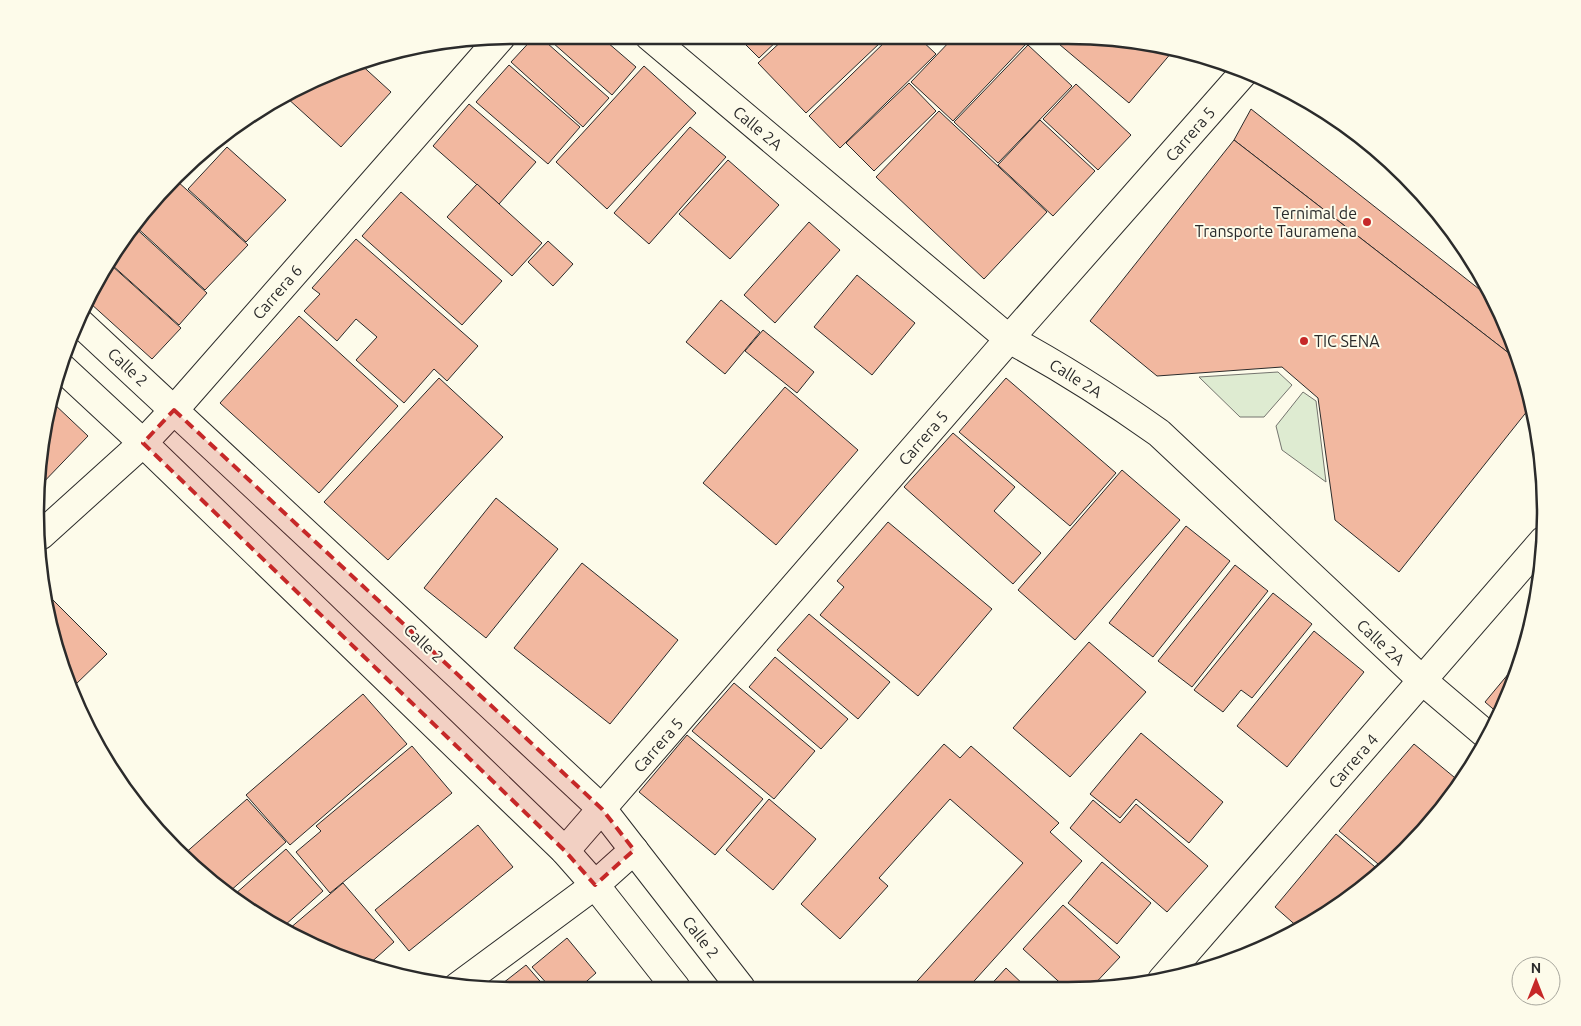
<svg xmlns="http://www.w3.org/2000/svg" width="1581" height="1026" viewBox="0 0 1581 1026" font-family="Ubuntu,sans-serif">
	<rect width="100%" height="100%" fill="#fdfbea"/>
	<g fill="#deebd1" stroke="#74746e">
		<path d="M 1278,372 L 1292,385 L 1264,417 L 1240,417 L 1199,377 Z"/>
		<path d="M 1303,392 L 1316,401 L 1326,482 L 1282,450 L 1276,426 Z"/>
	</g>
	<g fill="#f2b8a0" stroke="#2b2b2b">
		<path d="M 536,35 L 538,35 L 609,98 L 583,127 L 511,62 Z"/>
		<path d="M 544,35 L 600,36 L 636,67 L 612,95 Z"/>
		<path d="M 738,37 L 781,37 L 759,58 Z"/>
		<path d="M 786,37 L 877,37 L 881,42 L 806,113 L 758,63 Z"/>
		<path d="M 889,38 L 919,38 L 936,54 L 840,148 L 809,116 Z"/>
		<path d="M 953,38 L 1020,38 L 1026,44 L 953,121 L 911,82 Z"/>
		<path d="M 1053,39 L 1131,39 L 1168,49 L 1172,52 L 1129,103 Z"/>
		<path d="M 1028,45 L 1072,86 L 998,163 L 954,122 Z"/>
		<path d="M 357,61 L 391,92 L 341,147 L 286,97 Z"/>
		<path d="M 509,65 L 580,127 L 548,164 L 476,102 Z"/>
		<path d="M 644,66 L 696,113 L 607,209 L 556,162 Z"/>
		<path d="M 909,83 L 936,111 L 874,171 L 846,143 Z"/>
		<path d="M 1076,84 L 1131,135 L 1098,170 L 1043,119 Z"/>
		<path d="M 469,104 L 536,162 L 499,204 L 433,146 Z"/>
		<path d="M 1251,109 L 1498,304 L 1519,361 L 1234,140 Z"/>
		<path d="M 939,111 L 1047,212 L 984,279 L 876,177 Z"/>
		<path d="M 1040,120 L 1095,171 L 1053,216 L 998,165 Z"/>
		<path d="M 690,127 L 726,157 L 649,244 L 614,213 Z"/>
		<path d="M 1234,140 L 1519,361 L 1530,389 L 1532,405 L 1399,572 L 1335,520 L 1318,398 L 1282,367 L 1157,376 L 1090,321 Z"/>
		<path d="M 227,147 L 286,200 L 246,242 L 188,189 Z"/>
		<path d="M 728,160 L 779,205 L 730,259 L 679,214 Z"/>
		<path d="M 177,181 L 248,245 L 205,290 L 133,224 Z"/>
		<path d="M 477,184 L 542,243 L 512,276 L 447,217 Z"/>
		<path d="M 401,192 L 502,281 L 462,325 L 362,236 Z"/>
		<path d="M 809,222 L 840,250 L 775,323 L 744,295 Z"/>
		<path d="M 132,225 L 207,293 L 179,325 L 111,264 Z"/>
		<path d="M 356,239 L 478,346 L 447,381 L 434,369 L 404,403 L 356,360 L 377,337 L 356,319 L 337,341 L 304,311 L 320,294 L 312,288 Z"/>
		<path d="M 548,241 L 573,264 L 553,286 L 528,262 Z"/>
		<path d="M 111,265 L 181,328 L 152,359 L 90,303 Z"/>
		<path d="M 857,275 L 915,323 L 872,375 L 814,327 Z"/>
		<path d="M 721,300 L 760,332 L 725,374 L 686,342 Z"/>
		<path d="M 299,316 L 398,406 L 319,493 L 220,403 Z"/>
		<path d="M 763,330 L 814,372 L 797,393 L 745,351 Z"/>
		<path d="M 439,378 L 503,437 L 388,560 L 324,502 Z"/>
		<path d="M 1006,378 L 1116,473 L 1070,526 L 959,432 Z"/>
		<path d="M 785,387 L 858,450 L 776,545 L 703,483 Z"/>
		<path d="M 52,402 L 88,436 L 37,489 L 36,482 Z"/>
		<path d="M 953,433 L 1015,487 L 994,511 L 1041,553 L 1013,584 L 904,487 Z"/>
		<path d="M 1122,470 L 1180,520 L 1075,640 L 1018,590 Z"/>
		<path d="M 496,498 L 558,549 L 486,638 L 424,588 Z"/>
		<path d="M 888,522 L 992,609 L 918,696 L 820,615 L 844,587 L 837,581 Z"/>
		<path d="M 1186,526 L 1230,561 L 1153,657 L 1109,623 Z"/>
		<path d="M 582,563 L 678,640 L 610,724 L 514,648 Z"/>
		<path d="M 1235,565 L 1268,591 L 1192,687 L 1158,661 Z"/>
		<path d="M 1273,593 L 1312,624 L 1252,698 L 1241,690 L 1223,712 L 1194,690 Z"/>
		<path d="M 47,594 L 107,654 L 74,686 L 51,636 Z"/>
		<path d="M 809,614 L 890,682 L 858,719 L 777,650 Z"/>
		<path d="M 1314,631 L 1364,672 L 1287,767 L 1237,726 Z"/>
		<path d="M 1089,642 L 1146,692 L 1070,777 L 1013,728 Z"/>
		<path d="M 775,657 L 848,719 L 821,749 L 749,687 Z"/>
		<path d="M 1519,661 L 1522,663 L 1521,666 L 1499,714 L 1485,702 Z"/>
		<path d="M 734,683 L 815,751 L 774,799 L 692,731 Z"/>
		<path d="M 363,694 L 407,744 L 290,845 L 246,795 Z"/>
		<path d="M 1141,733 L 1223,802 L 1189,843 L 1136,799 L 1120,818 L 1090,794 Z"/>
		<path d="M 687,735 L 763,799 L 715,855 L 639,792 Z"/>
		<path d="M 944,744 L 960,758 L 971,746 L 1059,823 L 1050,832 L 1082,861 L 967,989 L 910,989 L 1023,863 L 950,799 L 879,878 L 888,886 L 840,939 L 801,904 Z"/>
		<path d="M 1414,744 L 1460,782 L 1428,828 L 1384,869 L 1339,831 Z"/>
		<path d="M 412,746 L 452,793 L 330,893 L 296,852 L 321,831 L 316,826 Z"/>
		<path d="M 247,799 L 286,842 L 229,892 L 198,873 L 183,855 Z"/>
		<path d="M 769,799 L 816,839 L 773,890 L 726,850 Z"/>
		<path d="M 1093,800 L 1120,823 L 1136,804 L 1208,866 L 1167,912 L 1070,828 Z"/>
		<path d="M 478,825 L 513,867 L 409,951 L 375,910 Z"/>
		<path d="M 1336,834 L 1381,872 L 1359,892 L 1300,929 L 1275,907 Z"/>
		<path d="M 286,849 L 323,891 L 284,926 L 234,895 Z"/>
		<path d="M 1102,862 L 1151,903 L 1117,944 L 1068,903 Z"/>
		<path d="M 343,883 L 394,942 L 368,965 L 330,955 L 289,929 Z"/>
		<path d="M 1063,905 L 1120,957 L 1089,990 L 1068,990 L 1023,949 Z"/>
		<path d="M 567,938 L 596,973 L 579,988 L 550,987 L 532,967 Z"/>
		<path d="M 526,965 L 545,987 L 498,987 Z"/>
		<path d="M 1006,968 L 1029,990 L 987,989 Z"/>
	</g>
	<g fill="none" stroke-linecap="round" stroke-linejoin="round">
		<g stroke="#2b2b2b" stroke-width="30">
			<g id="minor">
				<path d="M 649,36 L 1009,339 C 1061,367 1111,399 1159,433 L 1423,681 L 1489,737"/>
				<path d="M 41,535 L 143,443 L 174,410 L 501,37"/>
				<path d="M 565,851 L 1009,339 L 1246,70"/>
				<path d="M 1162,980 L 1543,541"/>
				<path d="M 457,987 L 595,885 L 634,850"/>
			</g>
		</g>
		<g stroke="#2b2b2b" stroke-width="30">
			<g id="major">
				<path d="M 80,323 L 602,809 L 741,988"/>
				<path d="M 59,365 L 143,443 L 565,851 L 595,885 L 676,988"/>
			</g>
		</g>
		<use href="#minor" stroke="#fdfbea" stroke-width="28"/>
		<use href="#major" stroke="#fdfbea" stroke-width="28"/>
	</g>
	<path fill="#c62828" fill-opacity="0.2" stroke="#c62828" stroke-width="4" stroke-dasharray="10 6" stroke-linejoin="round" d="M 174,410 L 602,809 L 634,850 L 595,885 L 565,851 L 143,443 Z"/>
	<g fill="#c62828" stroke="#fdfbea" stroke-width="2">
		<circle cx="1367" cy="222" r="5"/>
		<circle cx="1304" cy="341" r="5"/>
	</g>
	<g text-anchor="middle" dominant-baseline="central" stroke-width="4" stroke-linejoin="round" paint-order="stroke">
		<g font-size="16" fill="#2b2b2b" stroke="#fdfbea">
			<text transform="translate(758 128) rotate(40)">Calle 2A</text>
			<text transform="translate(1190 134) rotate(-49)">Carrera 5</text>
			<text transform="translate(277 292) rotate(-49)">Carrera 6</text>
			<text transform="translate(128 367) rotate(43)">Calle 2</text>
			<text transform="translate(1076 378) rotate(32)">Calle 2A</text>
			<text transform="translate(923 438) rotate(-49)">Carrera 5</text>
			<text transform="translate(1381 642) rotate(43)">Calle 2A</text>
			<text transform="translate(424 643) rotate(43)">Calle 2</text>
			<text transform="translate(658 745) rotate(-49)">Carrera 5</text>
			<text transform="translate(1353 761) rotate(-49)">Carrera 4</text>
			<text transform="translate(701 937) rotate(52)">Calle 2</text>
		</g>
		<g font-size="16" fill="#2b2b2b" stroke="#fdfbea" text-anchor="end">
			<text x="1357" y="213">Ternimal de<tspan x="1357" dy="18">Transporte Tauramena</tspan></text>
			<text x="1314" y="341" text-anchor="start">TIC SENA</text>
		</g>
	</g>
	<path d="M0 0H1581V1026H0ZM513 44H1068A469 469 0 0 1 1537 513V513A469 469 0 0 1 1068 982H513A469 469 0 0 1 44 513V513A469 469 0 0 1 513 44Z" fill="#fdfbea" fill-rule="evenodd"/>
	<path fill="none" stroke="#2b2b2b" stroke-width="2.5" d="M513 44H1068A469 469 0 0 1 1537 513V513A469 469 0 0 1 1068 982H513A469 469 0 0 1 44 513V513A469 469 0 0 1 513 44Z"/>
	<g transform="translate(1536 981)"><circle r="24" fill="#fdfbea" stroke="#a9a89e"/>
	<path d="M0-4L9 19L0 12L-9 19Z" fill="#c62828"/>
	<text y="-8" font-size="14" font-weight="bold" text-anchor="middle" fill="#2b2b2b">N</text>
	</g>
</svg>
